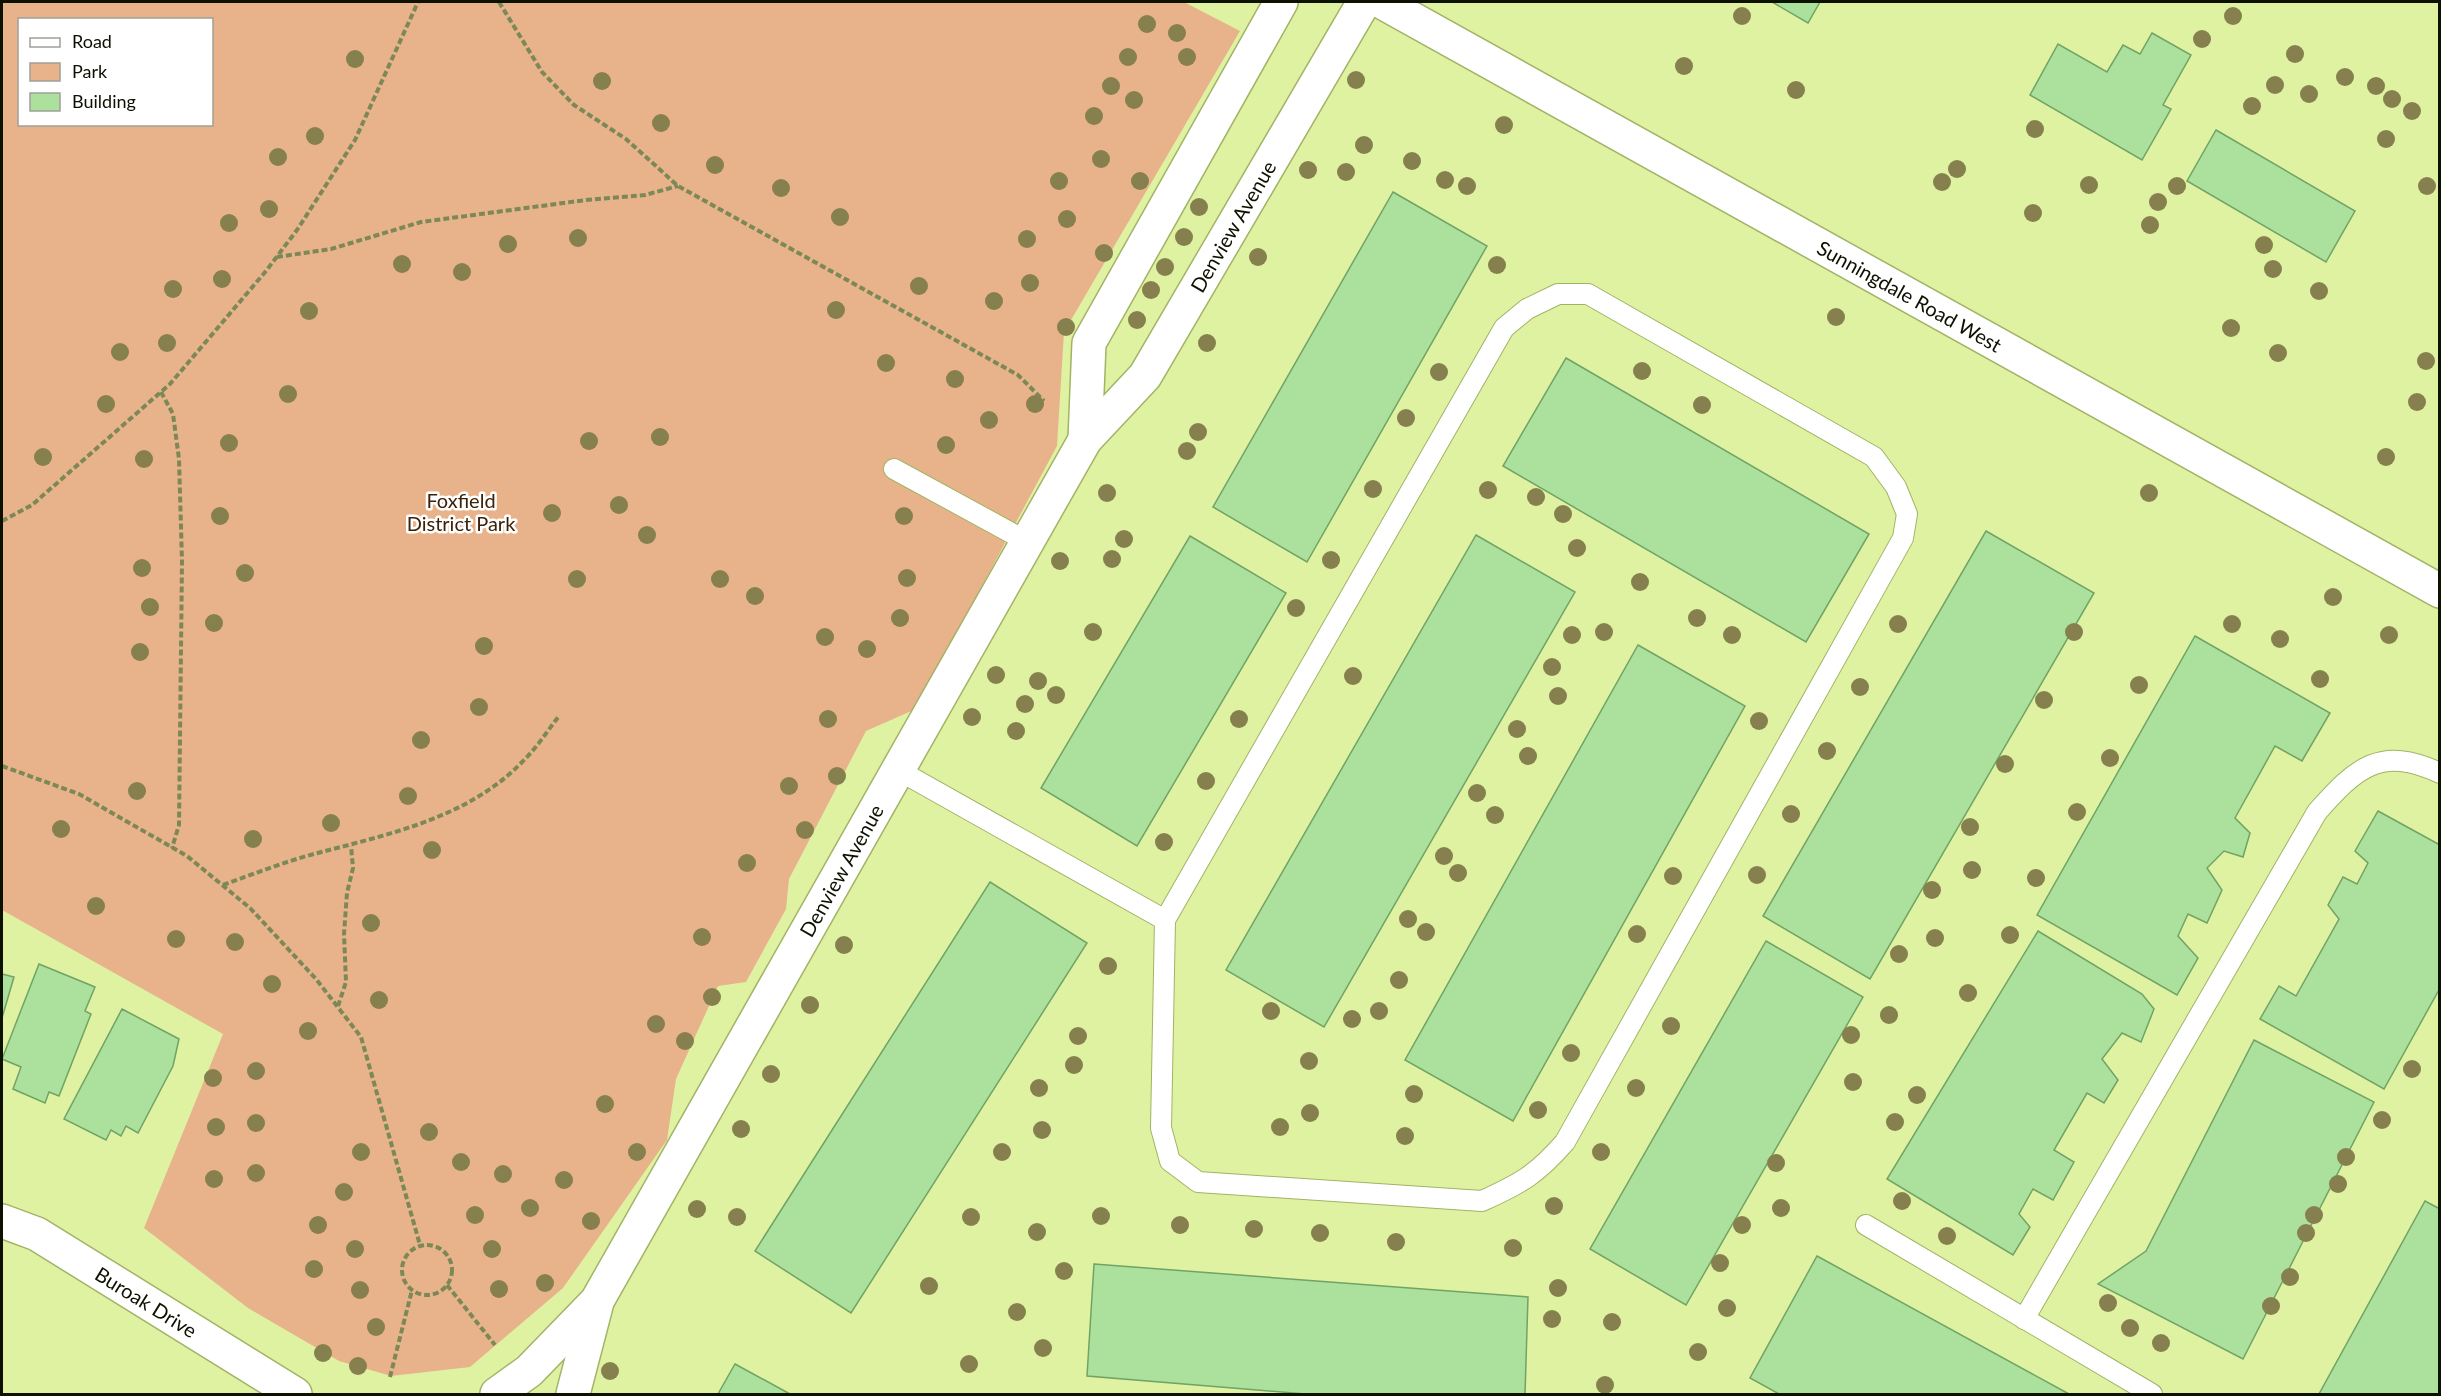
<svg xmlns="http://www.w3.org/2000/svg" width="2441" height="1396" viewBox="0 0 2441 1396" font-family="Lato,sans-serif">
	<rect width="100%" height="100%" fill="#dff2a2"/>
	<path fill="#e8b38a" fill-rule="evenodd" d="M 2,2 L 1184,2 L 1240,31 L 1064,332 L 1057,446 L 916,709 L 866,731 L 789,879 L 786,909 L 746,982 L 718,986 L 676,1079 L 667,1140 L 563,1288 L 470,1367 L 391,1376 L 339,1361 L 248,1308 L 144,1228 L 223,1034 L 2,910 ZM 20,20 L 212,20 L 212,124 L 20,124 Z"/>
	<g fill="#abe09d" stroke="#71a364" stroke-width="1.5">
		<path d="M 1772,2 L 1820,2 L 1808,23 Z"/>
		<path d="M 2152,33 L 2191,55 L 2163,105 L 2171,109 L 2142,160 L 2030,95 L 2058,44 L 2107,72 L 2123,45 L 2140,54 Z"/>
		<path d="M 2216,130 L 2355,211 L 2326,262 L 2187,181 Z"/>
		<path d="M 1393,192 L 1487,246 L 1307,562 L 1213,507 Z"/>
		<path d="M 1566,358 L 1869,534 L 1806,642 L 1503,466 Z"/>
		<path d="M 1986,531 L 2094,593 L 1870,979 L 1763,916 Z"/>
		<path d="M 1476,535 L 1575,592 L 1324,1027 L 1226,970 Z"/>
		<path d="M 1190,536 L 1286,593 L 1137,846 L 1041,788 Z"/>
		<path d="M 2195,636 L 2330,713 L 2302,761 L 2275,746 L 2235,818 L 2250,833 L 2243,857 L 2224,851 L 2207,868 L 2222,890 L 2207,923 L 2188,914 L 2178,936 L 2198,958 L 2177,995 L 2037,915 Z"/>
		<path d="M 1638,645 L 1745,706 L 1513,1121 L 1405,1060 Z"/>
		<path d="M 2378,811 L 2440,845 L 2440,988 L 2384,1089 L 2260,1019 L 2279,986 L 2296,996 L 2339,919 L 2328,905 L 2343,877 L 2357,884 L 2368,863 L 2355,851 Z"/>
		<path d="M 990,882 L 1087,943 L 851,1313 L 755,1251 Z"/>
		<path d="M 2038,931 L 2142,994 L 2154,1009 L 2141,1042 L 2122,1033 L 2102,1059 L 2118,1080 L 2104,1103 L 2087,1093 L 2054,1150 L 2074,1162 L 2053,1200 L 2033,1189 L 2019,1214 L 2030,1227 L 2013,1255 L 1887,1179 Z"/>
		<path d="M 1766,941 L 1863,997 L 1686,1305 L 1590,1249 Z"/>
		<path d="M 39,964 L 95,987 L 85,1011 L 91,1014 L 59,1096 L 49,1092 L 45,1103 L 13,1089 L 21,1067 L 2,1059 Z"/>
		<path d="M 2,974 L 14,977 L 2,1018 Z"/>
		<path d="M 122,1009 L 179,1039 L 173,1066 L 138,1133 L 126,1126 L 121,1136 L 111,1130 L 106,1140 L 64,1119 Z"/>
		<path d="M 2254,1040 L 2374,1102 L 2243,1359 L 2098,1284 L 2146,1251 Z"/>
		<path d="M 2425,1201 L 2440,1209 L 2440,1394 L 2319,1394 Z"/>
		<path d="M 1817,1256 L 2069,1394 L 1779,1394 L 1750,1378 Z"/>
		<path d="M 1094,1264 L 1528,1297 L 1525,1394 L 1305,1394 L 1087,1376 Z"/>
		<path d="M 735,1364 L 790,1394 L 718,1394 Z"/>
	</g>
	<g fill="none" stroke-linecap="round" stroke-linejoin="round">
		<g stroke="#a2b366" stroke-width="22">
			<g id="service">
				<path d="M 894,469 L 1028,542"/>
				<path d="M 898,770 L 1165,920 L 1161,1128 L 1170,1161 L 1198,1182 L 1482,1201 C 1522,1183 1537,1174 1565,1142 L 1903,538 L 1907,514 L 1896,487 L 1874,457 L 1588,294 L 1558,294 L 1527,309 L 1504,328 L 1165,920"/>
				<path d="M 1866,1225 L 2152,1394"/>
				<path d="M 2024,1319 L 2317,812 C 2356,768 2380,745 2440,773"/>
			</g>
		</g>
		<g stroke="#a2b366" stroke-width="36">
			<g id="tertiary">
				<path d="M 1085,440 L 1089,343 L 1281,2"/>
				<path id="s1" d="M 2,1221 L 37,1234 L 295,1394"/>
				<path id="s2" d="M 497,1394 L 529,1371 L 597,1301 L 1085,440 L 1145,376 L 1364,2"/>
				<path d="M 573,1394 L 597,1302"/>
			</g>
		</g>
		<g stroke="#a2b366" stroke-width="36">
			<g id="secondary">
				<path id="s3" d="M 1382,2 L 2440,591"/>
			</g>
		</g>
		<g stroke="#7c8856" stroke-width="4" stroke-dasharray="6 3" stroke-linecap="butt">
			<path d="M 499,2 L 542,72 L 574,105 L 626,139 L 678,186 L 1018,375 L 1044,401"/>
			<path d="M 277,257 L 331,249 L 421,222 L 586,200 L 645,195 L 678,186"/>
			<path d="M 161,392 L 173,414 L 179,459 L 182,561 L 179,825 L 172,848"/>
			<path d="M 2,521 L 32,505 L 170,384 L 266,271 L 297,230 L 355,140 L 418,2"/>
			<path d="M 2,766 L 79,794 L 187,856 L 250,908 L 316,979 L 361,1037 L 420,1245"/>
			<path d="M 223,885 C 253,874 284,862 314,854 C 389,834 470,818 525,759 C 538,746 548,730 559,716"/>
			<path d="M 338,1006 L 346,982 L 344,934 L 347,893 L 353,868 L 351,846"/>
			<circle cx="427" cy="1270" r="25"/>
			<path d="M 447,1285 L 495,1345"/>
			<path d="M 390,1377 L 412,1290"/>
		</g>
		<use href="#service" stroke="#fff" stroke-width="20"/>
		<use href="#tertiary" stroke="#fff" stroke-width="33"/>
		<use href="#secondary" stroke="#fff" stroke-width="33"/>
	</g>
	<g fill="#86804e">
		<circle cx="1742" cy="16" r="9"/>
		<circle cx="2233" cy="16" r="9"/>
		<circle cx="1147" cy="24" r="9"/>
		<circle cx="1177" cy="33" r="9"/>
		<circle cx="2202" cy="39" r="9"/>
		<circle cx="2295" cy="54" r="9"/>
		<circle cx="1128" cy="57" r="9"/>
		<circle cx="1187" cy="57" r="9"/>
		<circle cx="355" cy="59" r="9"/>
		<circle cx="1684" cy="66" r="9"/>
		<circle cx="2345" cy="77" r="9"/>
		<circle cx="1356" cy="80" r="9"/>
		<circle cx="602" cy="81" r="9"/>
		<circle cx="2275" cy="85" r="9"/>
		<circle cx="1111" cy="86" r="9"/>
		<circle cx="2376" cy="86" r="9"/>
		<circle cx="1796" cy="90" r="9"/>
		<circle cx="2309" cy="94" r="9"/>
		<circle cx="2392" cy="99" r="9"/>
		<circle cx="1134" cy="100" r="9"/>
		<circle cx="2252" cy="106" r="9"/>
		<circle cx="2412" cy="111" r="9"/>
		<circle cx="1094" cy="116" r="9"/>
		<circle cx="661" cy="123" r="9"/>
		<circle cx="1504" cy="125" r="9"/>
		<circle cx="2035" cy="129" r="9"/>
		<circle cx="315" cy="136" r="9"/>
		<circle cx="2386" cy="139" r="9"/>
		<circle cx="1364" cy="145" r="9"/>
		<circle cx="278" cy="157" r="9"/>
		<circle cx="1101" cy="159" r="9"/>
		<circle cx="1412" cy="161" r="9"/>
		<circle cx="715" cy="165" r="9"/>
		<circle cx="1957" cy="169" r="9"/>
		<circle cx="1308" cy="170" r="9"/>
		<circle cx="1346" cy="172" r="9"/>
		<circle cx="1445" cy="180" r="9"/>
		<circle cx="1059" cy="181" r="9"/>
		<circle cx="1140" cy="181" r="9"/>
		<circle cx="1942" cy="182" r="9"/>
		<circle cx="2089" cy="185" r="9"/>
		<circle cx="1467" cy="186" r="9"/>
		<circle cx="2177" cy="186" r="9"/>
		<circle cx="2427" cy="186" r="9"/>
		<circle cx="781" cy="188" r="9"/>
		<circle cx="2158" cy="202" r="9"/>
		<circle cx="1199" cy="207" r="9"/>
		<circle cx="269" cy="209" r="9"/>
		<circle cx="2033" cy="213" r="9"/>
		<circle cx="840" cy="217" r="9"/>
		<circle cx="1067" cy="219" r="9"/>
		<circle cx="229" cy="223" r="9"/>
		<circle cx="2150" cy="225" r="9"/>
		<circle cx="1184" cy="237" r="9"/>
		<circle cx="578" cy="238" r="9"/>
		<circle cx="1027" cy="239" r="9"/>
		<circle cx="508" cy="244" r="9"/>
		<circle cx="2264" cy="245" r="9"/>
		<circle cx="1104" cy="253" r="9"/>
		<circle cx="1258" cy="257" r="9"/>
		<circle cx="402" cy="264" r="9"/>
		<circle cx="1497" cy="265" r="9"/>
		<circle cx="1165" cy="267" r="9"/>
		<circle cx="2273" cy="269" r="9"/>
		<circle cx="462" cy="272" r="9"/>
		<circle cx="222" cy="279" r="9"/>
		<circle cx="1030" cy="283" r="9"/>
		<circle cx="919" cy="286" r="9"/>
		<circle cx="173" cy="289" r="9"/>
		<circle cx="1151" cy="290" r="9"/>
		<circle cx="2319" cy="291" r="9"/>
		<circle cx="994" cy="301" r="9"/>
		<circle cx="836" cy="310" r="9"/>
		<circle cx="309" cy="311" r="9"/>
		<circle cx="1836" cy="317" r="9"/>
		<circle cx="1137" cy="320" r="9"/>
		<circle cx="1066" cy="327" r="9"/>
		<circle cx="2231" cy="328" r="9"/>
		<circle cx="167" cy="343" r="9"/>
		<circle cx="1207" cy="343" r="9"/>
		<circle cx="120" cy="352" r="9"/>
		<circle cx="2278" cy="353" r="9"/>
		<circle cx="2426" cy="361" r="9"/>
		<circle cx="886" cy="363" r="9"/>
		<circle cx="1642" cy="371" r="9"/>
		<circle cx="1439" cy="372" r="9"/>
		<circle cx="955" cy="379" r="9"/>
		<circle cx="288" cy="394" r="9"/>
		<circle cx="2417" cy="402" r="9"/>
		<circle cx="106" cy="404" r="9"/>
		<circle cx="1035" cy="404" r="9"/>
		<circle cx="1702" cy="405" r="9"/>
		<circle cx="1406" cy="418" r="9"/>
		<circle cx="989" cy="420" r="9"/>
		<circle cx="1198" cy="432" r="9"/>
		<circle cx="660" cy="437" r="9"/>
		<circle cx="589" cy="441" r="9"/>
		<circle cx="229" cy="443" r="9"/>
		<circle cx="946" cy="445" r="9"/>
		<circle cx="1187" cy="451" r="9"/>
		<circle cx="43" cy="457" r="9"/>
		<circle cx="2386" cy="457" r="9"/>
		<circle cx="144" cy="459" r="9"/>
		<circle cx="1373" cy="489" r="9"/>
		<circle cx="1488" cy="490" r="9"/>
		<circle cx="1107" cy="493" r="9"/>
		<circle cx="2149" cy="493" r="9"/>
		<circle cx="1536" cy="497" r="9"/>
		<circle cx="619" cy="505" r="9"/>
		<circle cx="552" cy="513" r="9"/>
		<circle cx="1563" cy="514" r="9"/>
		<circle cx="220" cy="516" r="9"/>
		<circle cx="904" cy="516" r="9"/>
		<circle cx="647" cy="535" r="9"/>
		<circle cx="1124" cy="539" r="9"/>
		<circle cx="1577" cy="548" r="9"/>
		<circle cx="1112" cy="559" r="9"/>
		<circle cx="1331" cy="560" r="9"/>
		<circle cx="1060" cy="561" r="9"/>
		<circle cx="142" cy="568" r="9"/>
		<circle cx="245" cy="573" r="9"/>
		<circle cx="907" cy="578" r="9"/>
		<circle cx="577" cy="579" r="9"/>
		<circle cx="720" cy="579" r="9"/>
		<circle cx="1640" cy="582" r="9"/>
		<circle cx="755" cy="596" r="9"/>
		<circle cx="2333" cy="597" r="9"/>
		<circle cx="150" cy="607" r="9"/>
		<circle cx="1296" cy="608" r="9"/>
		<circle cx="900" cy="618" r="9"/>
		<circle cx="1697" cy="618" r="9"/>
		<circle cx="214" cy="623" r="9"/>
		<circle cx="1898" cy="624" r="9"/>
		<circle cx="2232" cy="624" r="9"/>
		<circle cx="1093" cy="632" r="9"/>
		<circle cx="1604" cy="632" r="9"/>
		<circle cx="2074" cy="632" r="9"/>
		<circle cx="1572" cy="635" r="9"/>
		<circle cx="1732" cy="635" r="9"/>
		<circle cx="2389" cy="635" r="9"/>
		<circle cx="825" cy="637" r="9"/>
		<circle cx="2280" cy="639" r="9"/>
		<circle cx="484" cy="646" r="9"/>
		<circle cx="867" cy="649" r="9"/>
		<circle cx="140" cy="652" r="9"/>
		<circle cx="1552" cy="667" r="9"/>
		<circle cx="996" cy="675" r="9"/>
		<circle cx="1353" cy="676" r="9"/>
		<circle cx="2320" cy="679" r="9"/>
		<circle cx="1038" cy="681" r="9"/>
		<circle cx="2139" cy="685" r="9"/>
		<circle cx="1860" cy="687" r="9"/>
		<circle cx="1056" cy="695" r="9"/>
		<circle cx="1558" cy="696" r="9"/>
		<circle cx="2044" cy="700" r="9"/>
		<circle cx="1025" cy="704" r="9"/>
		<circle cx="479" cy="707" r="9"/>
		<circle cx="972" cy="717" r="9"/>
		<circle cx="828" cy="719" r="9"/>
		<circle cx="1239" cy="719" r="9"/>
		<circle cx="1759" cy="721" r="9"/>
		<circle cx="1517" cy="729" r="9"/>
		<circle cx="1016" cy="731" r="9"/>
		<circle cx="421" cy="740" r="9"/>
		<circle cx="1827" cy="751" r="9"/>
		<circle cx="1528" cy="756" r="9"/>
		<circle cx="2110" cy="758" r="9"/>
		<circle cx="2005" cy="764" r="9"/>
		<circle cx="837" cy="776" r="9"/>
		<circle cx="1206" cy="781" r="9"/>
		<circle cx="789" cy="786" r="9"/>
		<circle cx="137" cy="791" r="9"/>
		<circle cx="1477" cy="793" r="9"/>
		<circle cx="408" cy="796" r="9"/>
		<circle cx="2077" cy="812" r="9"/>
		<circle cx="1791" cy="814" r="9"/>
		<circle cx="1495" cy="815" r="9"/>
		<circle cx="331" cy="823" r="9"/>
		<circle cx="1970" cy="827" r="9"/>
		<circle cx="61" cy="829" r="9"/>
		<circle cx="805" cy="830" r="9"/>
		<circle cx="253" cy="839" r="9"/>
		<circle cx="1164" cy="842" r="9"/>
		<circle cx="432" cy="850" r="9"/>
		<circle cx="1444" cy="856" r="9"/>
		<circle cx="747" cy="863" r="9"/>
		<circle cx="1972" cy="870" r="9"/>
		<circle cx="1458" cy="873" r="9"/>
		<circle cx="1757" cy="875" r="9"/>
		<circle cx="1673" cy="876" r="9"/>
		<circle cx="2036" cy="878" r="9"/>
		<circle cx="1932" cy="890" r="9"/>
		<circle cx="96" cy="906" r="9"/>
		<circle cx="1408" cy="919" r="9"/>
		<circle cx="371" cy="923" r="9"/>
		<circle cx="1426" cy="932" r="9"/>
		<circle cx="1637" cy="934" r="9"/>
		<circle cx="2010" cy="935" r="9"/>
		<circle cx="702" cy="937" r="9"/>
		<circle cx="1935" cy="938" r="9"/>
		<circle cx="176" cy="939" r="9"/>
		<circle cx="235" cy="942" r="9"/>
		<circle cx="844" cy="945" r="9"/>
		<circle cx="1899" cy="954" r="9"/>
		<circle cx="1108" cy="966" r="9"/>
		<circle cx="1399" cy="980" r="9"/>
		<circle cx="272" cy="984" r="9"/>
		<circle cx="1968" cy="993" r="9"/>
		<circle cx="712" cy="997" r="9"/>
		<circle cx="379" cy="1000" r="9"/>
		<circle cx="810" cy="1005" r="9"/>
		<circle cx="1271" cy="1011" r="9"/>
		<circle cx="1379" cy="1011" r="9"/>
		<circle cx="1889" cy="1015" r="9"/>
		<circle cx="1352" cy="1019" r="9"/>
		<circle cx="656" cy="1024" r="9"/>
		<circle cx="1671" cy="1026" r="9"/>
		<circle cx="308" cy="1031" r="9"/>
		<circle cx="1851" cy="1035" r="9"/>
		<circle cx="1078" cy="1036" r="9"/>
		<circle cx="685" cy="1041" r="9"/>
		<circle cx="1571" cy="1053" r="9"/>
		<circle cx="1309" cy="1061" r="9"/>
		<circle cx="1074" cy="1065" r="9"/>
		<circle cx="2412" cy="1069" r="9"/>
		<circle cx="256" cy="1071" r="9"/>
		<circle cx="771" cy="1074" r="9"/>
		<circle cx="213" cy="1078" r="9"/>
		<circle cx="1853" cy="1082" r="9"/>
		<circle cx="1039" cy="1088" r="9"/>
		<circle cx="1636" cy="1088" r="9"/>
		<circle cx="1414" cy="1094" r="9"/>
		<circle cx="1917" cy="1095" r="9"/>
		<circle cx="605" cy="1104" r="9"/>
		<circle cx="1538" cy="1110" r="9"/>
		<circle cx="1310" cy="1113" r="9"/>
		<circle cx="2382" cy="1120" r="9"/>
		<circle cx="1895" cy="1122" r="9"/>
		<circle cx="256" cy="1123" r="9"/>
		<circle cx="216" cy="1127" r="9"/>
		<circle cx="1280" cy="1127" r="9"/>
		<circle cx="741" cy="1129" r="9"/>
		<circle cx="1042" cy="1130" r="9"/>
		<circle cx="429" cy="1132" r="9"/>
		<circle cx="1405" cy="1136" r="9"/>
		<circle cx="361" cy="1152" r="9"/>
		<circle cx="637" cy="1152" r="9"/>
		<circle cx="1002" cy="1152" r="9"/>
		<circle cx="1601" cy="1152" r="9"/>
		<circle cx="2346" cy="1157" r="9"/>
		<circle cx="461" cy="1162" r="9"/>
		<circle cx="1776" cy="1163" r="9"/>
		<circle cx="256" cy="1173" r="9"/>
		<circle cx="503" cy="1174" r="9"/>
		<circle cx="214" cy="1179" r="9"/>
		<circle cx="564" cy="1180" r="9"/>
		<circle cx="2338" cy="1184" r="9"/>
		<circle cx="344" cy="1192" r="9"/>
		<circle cx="1902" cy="1201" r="9"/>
		<circle cx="1554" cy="1206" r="9"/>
		<circle cx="530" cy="1208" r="9"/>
		<circle cx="1781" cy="1208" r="9"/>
		<circle cx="697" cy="1209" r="9"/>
		<circle cx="475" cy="1215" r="9"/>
		<circle cx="2314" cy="1215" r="9"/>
		<circle cx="1101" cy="1216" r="9"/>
		<circle cx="737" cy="1217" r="9"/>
		<circle cx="971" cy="1217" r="9"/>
		<circle cx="591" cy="1221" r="9"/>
		<circle cx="318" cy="1225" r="9"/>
		<circle cx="1180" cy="1225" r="9"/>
		<circle cx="1742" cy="1225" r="9"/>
		<circle cx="1254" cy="1229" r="9"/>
		<circle cx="1037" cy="1232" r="9"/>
		<circle cx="1320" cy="1233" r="9"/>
		<circle cx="2306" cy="1233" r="9"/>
		<circle cx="1947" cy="1236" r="9"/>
		<circle cx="1396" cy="1242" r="9"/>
		<circle cx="1513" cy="1248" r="9"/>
		<circle cx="355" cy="1249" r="9"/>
		<circle cx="492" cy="1249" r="9"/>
		<circle cx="1720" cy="1263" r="9"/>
		<circle cx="314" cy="1269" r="9"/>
		<circle cx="1064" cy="1271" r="9"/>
		<circle cx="2290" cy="1277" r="9"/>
		<circle cx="545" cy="1283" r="9"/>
		<circle cx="929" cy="1286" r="9"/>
		<circle cx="1558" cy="1288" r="9"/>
		<circle cx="499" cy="1289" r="9"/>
		<circle cx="360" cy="1290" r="9"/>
		<circle cx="2108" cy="1303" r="9"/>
		<circle cx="2271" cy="1306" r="9"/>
		<circle cx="1727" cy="1308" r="9"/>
		<circle cx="1017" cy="1312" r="9"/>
		<circle cx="1552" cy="1319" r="9"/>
		<circle cx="1612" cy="1322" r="9"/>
		<circle cx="376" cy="1327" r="9"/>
		<circle cx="2130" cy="1328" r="9"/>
		<circle cx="2161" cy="1343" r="9"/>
		<circle cx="1043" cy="1348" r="9"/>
		<circle cx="1698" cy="1352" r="9"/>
		<circle cx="323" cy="1353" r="9"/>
		<circle cx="969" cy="1364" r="9"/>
		<circle cx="358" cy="1366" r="9"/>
		<circle cx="610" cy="1371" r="9"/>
		<circle cx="1605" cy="1385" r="9"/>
	</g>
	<g text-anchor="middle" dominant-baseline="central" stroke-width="5" stroke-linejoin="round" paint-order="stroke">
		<g font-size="20" fill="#0c1100" stroke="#fff">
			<text stroke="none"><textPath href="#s2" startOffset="1388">Denview Avenue</textPath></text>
			<text stroke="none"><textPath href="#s3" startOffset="604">Sunningdale Road West</textPath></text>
			<text stroke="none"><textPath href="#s2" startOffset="632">Denview Avenue</textPath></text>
			<text stroke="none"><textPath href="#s1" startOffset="166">Buroak Drive</textPath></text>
		</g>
		<g font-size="20" fill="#3d220a" stroke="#fff">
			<text x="461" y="500">Foxfield<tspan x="461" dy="23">District Park</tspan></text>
		</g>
	</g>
	<rect width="2441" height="1396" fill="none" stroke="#0c1100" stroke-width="6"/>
	<rect x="18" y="18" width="195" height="108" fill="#ffffff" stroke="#9ea099" stroke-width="1.5"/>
	<rect x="30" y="38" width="30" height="9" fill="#ffffff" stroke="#9ea099" stroke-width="1.5"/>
	<text x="72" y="48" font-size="18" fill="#0c1100">Road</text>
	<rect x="30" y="63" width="30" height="18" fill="#e8b38a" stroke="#9ea099" stroke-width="1.5"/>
	<text x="72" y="78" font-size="18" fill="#0c1100">Park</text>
	<rect x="30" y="93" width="30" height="18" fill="#abe09d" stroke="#9ea099" stroke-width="1.5"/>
	<text x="72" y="108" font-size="18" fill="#0c1100">Building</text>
</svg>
